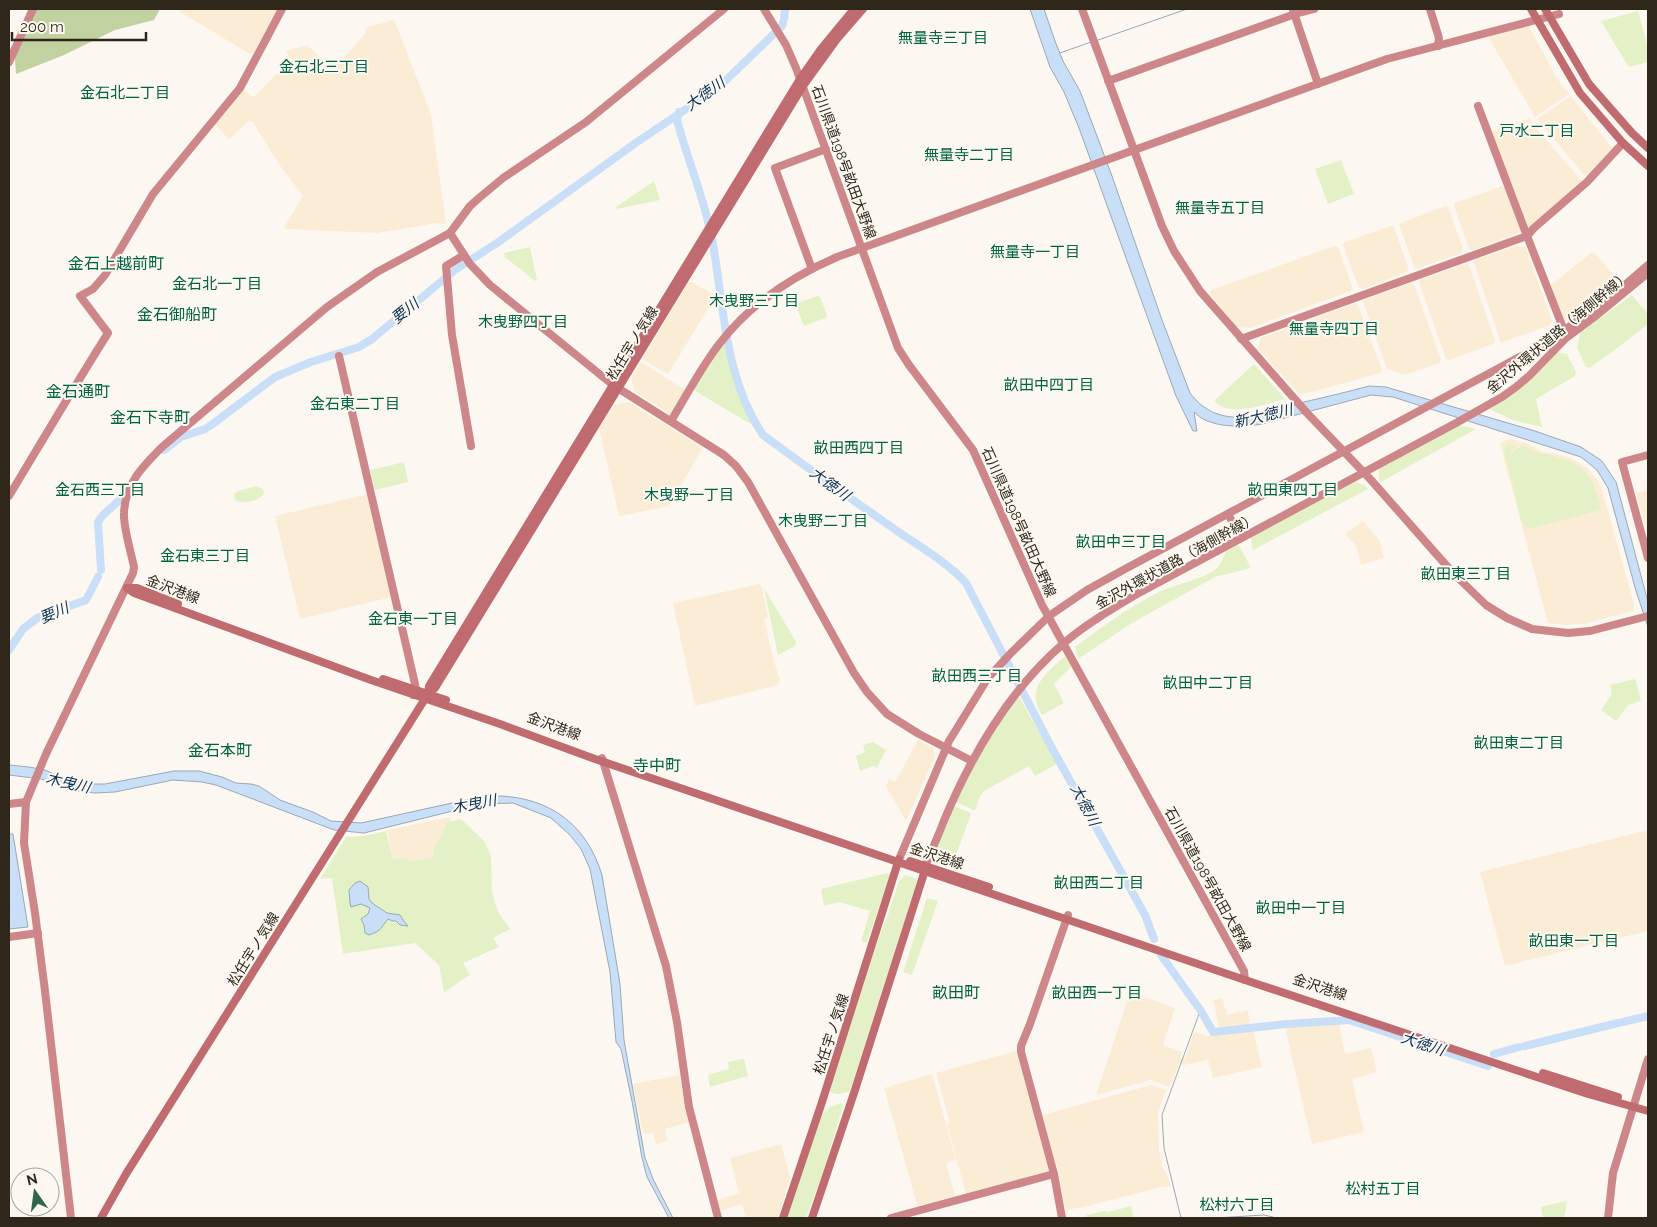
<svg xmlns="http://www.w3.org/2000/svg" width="1657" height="1227" viewBox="0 0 1657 1227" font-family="Raleway,'Noto Sans JP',sans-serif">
	<rect width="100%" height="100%" fill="#fcf8f1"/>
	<g fill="#fbedd5">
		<path d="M 175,9 L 277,9 L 254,52 L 250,54 Z"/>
		<path d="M 393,20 L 395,22 L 431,114 L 446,224 L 437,223 L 377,233 L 286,229 L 284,227 L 303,196 L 281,167 L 252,121 L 249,121 L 229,139 L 215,125 L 242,90 L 254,97 L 291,59 L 286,51 L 307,45 L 333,69 L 366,33 L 365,28 Z"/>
		<path d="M 1526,25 L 1529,26 L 1556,77 L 1569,94 L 1535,117 L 1489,38 L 1491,34 Z"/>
		<path d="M 1571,96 L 1612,148 L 1613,151 L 1589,178 L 1585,176 L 1537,119 Z"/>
		<path d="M 1530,118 L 1532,123 L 1582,181 L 1582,184 L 1530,228 L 1527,228 L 1491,132 Z"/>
		<path d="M 1503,186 L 1506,187 L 1522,229 L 1521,232 L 1473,250 L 1469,249 L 1454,206 L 1454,203 Z"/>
		<path d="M 1445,206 L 1448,207 L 1463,249 L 1462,253 L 1415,269 L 1399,225 L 1401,223 Z"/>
		<path d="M 1390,226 L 1394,227 L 1409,270 L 1407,272 L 1363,289 L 1359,288 L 1343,245 L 1345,242 Z"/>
		<path d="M 1519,245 L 1526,248 L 1552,321 L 1550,325 L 1501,343 L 1474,263 L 1475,260 Z"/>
		<path d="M 1334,246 L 1338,247 L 1353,289 L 1351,291 L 1250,328 L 1237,327 L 1211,295 L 1211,290 Z"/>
		<path d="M 1594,252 L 1617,279 L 1618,283 L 1565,322 L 1550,286 L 1591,253 Z"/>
		<path d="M 1466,264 L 1469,265 L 1495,341 L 1493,344 L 1449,360 L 1446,359 L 1419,282 L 1421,279 Z"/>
		<path d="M 689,282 L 692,282 L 711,293 L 712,302 L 668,374 L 642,359 Z"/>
		<path d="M 1410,283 L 1414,284 L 1441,360 L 1440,363 L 1405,375 L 1387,369 L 1363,302 L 1364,300 Z"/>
		<path d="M 1355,303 L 1358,305 L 1382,370 L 1381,373 L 1300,395 L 1258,349 L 1261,338 Z"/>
		<path d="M 641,362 L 685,390 L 673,413 L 670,414 L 635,392 L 631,378 Z"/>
		<path d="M 628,402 L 702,447 L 702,449 L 669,506 L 621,516 L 619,516 L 599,428 L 614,405 Z"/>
		<path d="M 1511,439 L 1526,443 L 1543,452 L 1552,453 L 1570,458 L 1587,468 L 1596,478 L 1601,486 L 1634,604 L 1633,611 L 1584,624 L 1567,625 L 1548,623 L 1500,444 L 1503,441 Z"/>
		<path d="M 1648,490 L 1648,536 L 1636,493 Z"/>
		<path d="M 368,494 L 392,597 L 300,619 L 275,516 Z"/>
		<path d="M 1363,521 L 1380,541 L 1384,558 L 1361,565 L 1356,545 L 1345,534 Z"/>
		<path d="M 759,584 L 762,586 L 768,617 L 764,619 L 774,662 L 780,679 L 778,685 L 695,706 L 673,603 Z"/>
		<path d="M 918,740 L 933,748 L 935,757 L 906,821 L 886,786 L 889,779 L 895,782 Z"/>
		<path d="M 450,817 L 451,822 L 448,823 L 433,850 L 434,857 L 411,861 L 406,858 L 393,859 L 387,830 Z"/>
		<path d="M 1648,830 L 1648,931 L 1505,966 L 1480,872 Z"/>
		<path d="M 1133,993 L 1175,1008 L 1163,1045 L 1182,1052 L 1180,1058 L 1185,1059 L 1194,1032 L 1207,1036 L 1221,1034 L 1213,1000 L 1222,997 L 1227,1015 L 1248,1010 L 1250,1026 L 1252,1026 L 1262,1067 L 1213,1078 L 1208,1060 L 1184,1065 L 1179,1064 L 1170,1087 L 1151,1080 L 1096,1095 L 1129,995 Z"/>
		<path d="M 1339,1023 L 1345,1054 L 1371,1048 L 1377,1072 L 1352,1079 L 1364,1132 L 1312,1144 L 1285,1027 Z"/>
		<path d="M 1016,1051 L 1049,1171 L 966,1194 L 947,1124 L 950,1123 L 936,1073 Z"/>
		<path d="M 932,1074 L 956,1160 L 946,1163 L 955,1196 L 919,1206 L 917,1204 L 884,1088 Z"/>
		<path d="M 679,1075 L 689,1122 L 665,1129 L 668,1141 L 656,1144 L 653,1133 L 643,1134 L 633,1084 Z"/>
		<path d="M 1151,1085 L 1166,1090 L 1158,1113 L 1159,1150 L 1163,1169 L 1165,1170 L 1171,1186 L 1157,1188 L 1088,1206 L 1067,1210 L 1065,1208 L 1058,1170 L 1042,1116 L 1043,1115 Z"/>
		<path d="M 781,1144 L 790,1177 L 778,1218 L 746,1218 L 742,1204 L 720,1211 L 717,1200 L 739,1193 L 730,1158 Z"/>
	</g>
	<g fill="#e4f1c7">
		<path d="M 1638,11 L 1648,48 L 1648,62 L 1630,67 L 1628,66 L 1601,21 Z"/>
		<path d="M 1341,160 L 1354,194 L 1328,204 L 1315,169 Z"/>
		<path d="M 654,181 L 660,200 L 617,209 L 616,207 Z"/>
		<path d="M 530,247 L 537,280 L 535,281 L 505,257 L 504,253 Z"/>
		<path d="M 1632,295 L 1648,314 L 1648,324 L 1616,349 L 1589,368 L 1586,367 L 1577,348 L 1580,333 Z"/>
		<path d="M 817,296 L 820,297 L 827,315 L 826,318 L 804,326 L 795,304 Z"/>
		<path d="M 725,342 L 727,355 L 754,426 L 695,391 L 694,388 Z"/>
		<path d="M 1557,352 L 1567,354 L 1576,372 L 1575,376 L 1536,399 L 1542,427 L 1513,420 L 1489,409 L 1503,401 Z"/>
		<path d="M 1254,364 L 1285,399 C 1266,404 1230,418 1214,401 Z"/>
		<path d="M 1458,425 L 1476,429 L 1381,482 L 1379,480 L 1379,466 Z"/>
		<path d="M 1512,444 L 1516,447 L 1513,449 L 1510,455 L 1515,450 L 1524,446 C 1534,453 1545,454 1557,457 C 1589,467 1594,479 1601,510 L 1530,529 L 1522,524 L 1504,450 L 1506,445 Z"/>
		<path d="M 404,462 L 408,482 L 375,490 L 370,470 Z"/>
		<path d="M 1352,481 L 1365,485 L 1368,489 L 1253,550 L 1250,535 Z"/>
		<path d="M 256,486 L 263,489 L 264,494 C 258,501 243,505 235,500 L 234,494 L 238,491 Z"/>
		<path d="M 1236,544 L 1240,547 L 1251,568 L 1215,577 L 1132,623 L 1078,659 L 1075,647 C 1101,628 1126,609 1155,594 C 1172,585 1202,580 1216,569 C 1222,564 1224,555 1227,548 Z"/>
		<path d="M 764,588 L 796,642 L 795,646 L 778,655 Z"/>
		<path d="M 1065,656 L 1072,666 L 1054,684 L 1064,703 L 1042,715 C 1025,688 1046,674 1065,656 Z"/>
		<path d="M 1634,679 L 1636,681 L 1641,701 L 1628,705 L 1616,721 L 1601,710 L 1612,694 L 1610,685 Z"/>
		<path d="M 1018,695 L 1057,764 L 1035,776 L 1029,766 L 984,791 L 979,798 L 976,809 L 974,810 L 956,802 C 975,763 993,729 1018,695 Z"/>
		<path d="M 873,742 L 886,750 L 877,768 L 873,766 L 860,771 L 856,756 L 865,752 L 863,745 Z"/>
		<path d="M 954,806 L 969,812 L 971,814 L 956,855 L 965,872 L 944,865 L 936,852 Z"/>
		<path d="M 461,819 L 484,841 L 491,856 L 492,892 L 498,912 L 510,929 L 493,938 L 499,947 L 463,963 L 470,975 L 463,979 L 444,993 L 439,965 L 415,943 L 343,954 L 332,878 L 320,879 L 346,837 L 363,836 L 386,831 L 393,859 L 406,858 L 411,861 L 434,857 L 433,850 L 448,822 Z"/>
		<path d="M 887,873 L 892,874 L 866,943 L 861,941 L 870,911 L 839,902 L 824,906 L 821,889 Z"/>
		<path d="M 905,875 L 917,879 L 916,885 L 850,1091 C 843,1093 834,1097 829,1090 L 831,1087 L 830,1085 L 833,1080 L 879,937 L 887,918 L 899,881 Z"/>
		<path d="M 927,898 L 938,901 L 912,975 L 903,972 Z"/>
		<path d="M 742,1059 L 744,1059 L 748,1076 L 710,1087 L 708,1075 L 729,1069 L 728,1062 Z"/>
		<path d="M 841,1103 L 843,1106 L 822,1176 L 806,1218 L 787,1218 L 821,1116 L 830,1107 Z"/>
		<path d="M 1566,1201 L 1567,1202 L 1564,1218 L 1543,1218 L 1541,1207 Z"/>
		<path d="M 1131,1206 L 1134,1218 L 1087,1218 L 1086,1215 L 1105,1211 L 1108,1212 Z"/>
	</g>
	<path fill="#c2d1a0" d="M 30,9 L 160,9 L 154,20 L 115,30 L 64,55 L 16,74 L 14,47 Z"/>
	<g fill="#c9dff7" stroke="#9aa8b5">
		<path d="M 1030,9 L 1044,9 L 1055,41 L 1063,61 L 1080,91 L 1112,176 L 1162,320 L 1190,393 C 1220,433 1264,414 1304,402 C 1326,397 1347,392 1369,386 L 1386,387 L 1535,431 L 1581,447 L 1602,461 L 1616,482 L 1648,602 L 1648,627 L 1636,591 L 1608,488 L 1597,470 L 1581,457 L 1393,397 L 1371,395 L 1262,424 C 1243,427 1221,428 1203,419 C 1200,418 1197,414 1194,412 L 1197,431 L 1193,431 L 1176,396 L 1079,128 L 1064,92 L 1050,67 Z"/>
		<path d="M 9,765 L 29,767 L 45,770 L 66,779 L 92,784 L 105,784 L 174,771 L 199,771 L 222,777 L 236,783 L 251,784 L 259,786 L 280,800 L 313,812 L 331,821 L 361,823 L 484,796 C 542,793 585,819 602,875 L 620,984 L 624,1040 L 645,1158 L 653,1179 L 673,1218 L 669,1218 L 647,1177 L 642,1158 L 632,1101 L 621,1049 L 616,1042 L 610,972 L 590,869 L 581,849 L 570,835 L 551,818 L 513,803 L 481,804 L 364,833 L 334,830 L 216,785 L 202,782 L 173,780 L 115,792 L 94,793 L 70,790 L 41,779 L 9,775 Z"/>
		<path d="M 9,834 L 13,834 L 28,927 L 9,929 Z"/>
		<path d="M 360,881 L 368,887 L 369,899 L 372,903 L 387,913 L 400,915 L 403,920 L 408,926 L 400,925 L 396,921 L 393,921 L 388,919 C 380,928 383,930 369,935 L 365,933 L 364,925 L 361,919 L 368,914 L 370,908 L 361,904 L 351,907 L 350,903 L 349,890 L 355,883 Z"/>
	</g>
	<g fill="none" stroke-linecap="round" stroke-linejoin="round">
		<g stroke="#9aa8b5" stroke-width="1">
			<path d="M 1098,40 L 1187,9"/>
			<path d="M 1060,53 L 1091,42"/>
			<path d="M 1181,1218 L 1164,1148 L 1162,1115 L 1199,1014 L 1201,1011"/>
			<path d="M 1215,1218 L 1264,1215 L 1273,1217"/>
		</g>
		<g stroke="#c9dff7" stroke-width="8">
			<path d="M 679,112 L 677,120 C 688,162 706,202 713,244 C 724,309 725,379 763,435 C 805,466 847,496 890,526 C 915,544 945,560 966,583 L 1053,750 L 1145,915 L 1154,939"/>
			<path d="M 164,450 L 181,437 L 205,429 L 214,423 L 275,377 L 311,362 L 359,347 L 372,339 L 455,270 L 497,243 L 637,142 L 719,87 L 782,26 L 784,19 L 785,9"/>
			<path d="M 101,570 L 98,522 L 103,515 L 123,497"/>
			<path d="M 9,650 L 23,629 L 37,618 L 86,600 L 98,577"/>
			<path d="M 1161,955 L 1201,1011 L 1213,1032 L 1287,1024 L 1349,1020 L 1488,1066 L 1488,1064"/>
			<path d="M 1623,1022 L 1648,1016"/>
			<path d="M 1525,1046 L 1618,1023"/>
			<path d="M 1494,1054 L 1519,1047"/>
		</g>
		<g stroke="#cd878a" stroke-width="8">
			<path d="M 764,9 L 786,45 L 796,68 L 898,348 L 909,365 L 973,450 L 1042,605 L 1244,971 L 1245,980"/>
			<path d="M 1082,9 L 1162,226 L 1174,251 L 1200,291 L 1307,413 L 1371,480 L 1453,573 L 1486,605 L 1507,618 L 1532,629 L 1568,633 L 1590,631 L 1648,616"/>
			<path d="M 1430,9 L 1439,38 L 1438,46"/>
			<path d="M 1293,10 L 1318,84"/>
			<path d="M 9,62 L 33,9"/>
			<path d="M 1108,81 L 1295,14 L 1314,9"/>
			<path d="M 450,233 L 470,264 L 490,285 L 613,385 L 724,455 L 736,466 L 748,482 L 854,673 L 867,692 L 887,714 L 919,734 L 972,761"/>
			<path d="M 464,255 L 446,266 L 452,335 L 471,446"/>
			<path d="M 812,269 L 775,168 L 826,149"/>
			<path d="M 1565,333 L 1527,236 L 1534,228 L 1587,182 L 1623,143"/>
			<path d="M 1241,339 L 1527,236 L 1478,106"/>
			<path d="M 339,356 L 415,684 L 416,690 L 413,695"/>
			<path d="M 671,421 C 687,395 701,367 720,343 C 750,304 793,276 837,257 L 1387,59 L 1559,14"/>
			<path d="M 1648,455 L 1622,462 L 1648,558"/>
			<path d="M 9,496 C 42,441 74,387 108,333 L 80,296 L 93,289 L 105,275 L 153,194 L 240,88 L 282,9"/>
			<path d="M 1228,514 L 1241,538"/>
			<path d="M 602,758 L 666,966 L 677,1022 L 689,1107 L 718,1218"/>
			<path d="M 26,802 L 46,754 L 133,573 L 134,567 C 131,552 123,526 124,513 C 125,484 143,466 162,447 L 327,307 L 377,272 L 450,233 L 470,206 L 479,198 L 503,178 L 586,122 L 724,9"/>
			<path d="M 9,804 L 26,802 L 24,843 L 35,913 L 45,991 L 71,1218"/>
			<path d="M 900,857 L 949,741 L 988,678 L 1010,654 L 1049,616 L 1087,590 L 1125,569 L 1553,339 L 1626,284 L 1648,265"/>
			<path d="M 926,865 C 931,851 938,837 943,823 C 971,756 1008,691 1064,643 C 1086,624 1112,609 1137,594 L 1456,423 L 1502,397 L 1516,387 L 1529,376 L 1566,338 L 1597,315 L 1648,273"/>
			<path d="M 9,937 L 38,933"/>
			<path d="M 891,1218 L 1054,1174"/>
			<path d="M 1062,1218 L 1054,1174 L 1021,1052 L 1021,1046 L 1030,1024 L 1068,915"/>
			<path d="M 1608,1218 L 1613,1173 L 1648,1059"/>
		</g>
		<g stroke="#c06b70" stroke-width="8">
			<path d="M 1531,9 L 1580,93 L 1623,143 L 1648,166"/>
			<path d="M 1545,9 L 1589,84 L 1632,133 L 1648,148"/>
			<path d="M 127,588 L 134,593 L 183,611 L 371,680 L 500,724 L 595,759 L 1245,980 L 1588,1094 L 1648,1111"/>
			<path d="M 127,588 L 137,588 L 178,604"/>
			<path d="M 383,679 L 446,700"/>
			<path d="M 428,694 L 429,686 L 800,79 L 821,49 L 854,9"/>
			<path d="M 910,861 L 989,887"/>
			<path d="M 1543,1073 L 1618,1097"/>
			<path d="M 101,1218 L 126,1174 L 428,694 L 435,688 L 803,86 L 837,39 L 863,9"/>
			<path d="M 783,1218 L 822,1102 L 899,859"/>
			<path d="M 812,1218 L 854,1093 L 926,867"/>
		</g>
	</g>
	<g text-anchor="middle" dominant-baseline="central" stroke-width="4" stroke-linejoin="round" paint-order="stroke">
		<g font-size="14" fill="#2e271a" stroke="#fcf8f1">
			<text transform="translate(844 162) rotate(70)">石川県道198号畝田大野線</text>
			<text transform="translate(1558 332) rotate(-40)">金沢外環状道路（海側幹線）</text>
			<text transform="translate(632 343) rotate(-58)">松任宇ノ気線</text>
			<text transform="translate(1019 522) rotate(66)">石川県道198号畝田大野線</text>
			<text transform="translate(1176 561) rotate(-29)">金沢外環状道路（海側幹線）</text>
			<text transform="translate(173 589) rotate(21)">金沢港線</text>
			<text transform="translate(554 726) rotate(20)">金沢港線</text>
			<text transform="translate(937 856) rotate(18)">金沢港線</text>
			<text transform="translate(1208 879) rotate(61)">石川県道198号畝田大野線</text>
			<text transform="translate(253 949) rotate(-58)">松任宇ノ気線</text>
			<text transform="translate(1320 987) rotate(18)">金沢港線</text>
			<text transform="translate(831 1034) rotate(-72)">松任宇ノ気線</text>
		</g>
		<g font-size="15" fill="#006440" stroke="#fcf8f1">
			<text x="943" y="38">無量寺三丁目</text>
			<text x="324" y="67">金石北三丁目</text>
			<text x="125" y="93">金石北二丁目</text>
			<text x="1537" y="131">戸水二丁目</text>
			<text x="969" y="155">無量寺二丁目</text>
			<text x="1220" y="208">無量寺五丁目</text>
			<text x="1035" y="252">無量寺一丁目</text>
			<text x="217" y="284">金石北一丁目</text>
			<text x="754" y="301">木曳野三丁目</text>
			<text x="523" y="322">木曳野四丁目</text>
			<text x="1334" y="329">無量寺四丁目</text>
			<text x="1049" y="385">畝田中四丁目</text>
			<text x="355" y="404">金石東二丁目</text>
			<text x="859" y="448">畝田西四丁目</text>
			<text x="100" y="490">金石西三丁目</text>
			<text x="1293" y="490">畝田東四丁目</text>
			<text x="689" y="495">木曳野一丁目</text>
			<text x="823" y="521">木曳野二丁目</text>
			<text x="1121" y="542">畝田中三丁目</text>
			<text x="205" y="556">金石東三丁目</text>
			<text x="1466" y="574">畝田東三丁目</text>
			<text x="413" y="619">金石東一丁目</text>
			<text x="977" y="676">畝田西三丁目</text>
			<text x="1208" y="683">畝田中二丁目</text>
			<text x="1519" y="743">畝田東二丁目</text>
			<text x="1099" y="883">畝田西二丁目</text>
			<text x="1301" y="908">畝田中一丁目</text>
			<text x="1574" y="941">畝田東一丁目</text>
			<text x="1097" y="993">畝田西一丁目</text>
			<text x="1383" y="1189">松村五丁目</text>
			<text x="1237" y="1205">松村六丁目</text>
		</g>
		<g font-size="15" font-style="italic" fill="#093156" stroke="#fcf8f1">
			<text transform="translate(705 94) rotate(-36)">大徳川</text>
			<text transform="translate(405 311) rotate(-39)">要川</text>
			<text transform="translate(1263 416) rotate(-13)">新大徳川</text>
			<text transform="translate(830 484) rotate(36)">大徳川</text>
			<text transform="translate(54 613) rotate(-23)">要川</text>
			<text transform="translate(68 783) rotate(13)">木曳川</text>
			<text transform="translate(474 804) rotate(-10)">木曳川</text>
			<text transform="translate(1085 805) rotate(62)">大徳川</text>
			<text transform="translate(1423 1044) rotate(18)">大徳川</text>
		</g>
		<g font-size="16" fill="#006440" stroke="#fcf8f1">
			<text x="116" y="263">金石上越前町</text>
			<text x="177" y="314">金石御船町</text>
			<text x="78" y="391">金石通町</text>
			<text x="150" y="417">金石下寺町</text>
			<text x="220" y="750">金石本町</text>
			<text x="657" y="765">寺中町</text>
			<text x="956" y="992">畝田町</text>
		</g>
	</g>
	<rect width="1657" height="1227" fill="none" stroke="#2e271a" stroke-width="20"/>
	<g transform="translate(35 1192) rotate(346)"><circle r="24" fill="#fcf8f1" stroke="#aaa49b"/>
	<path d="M0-4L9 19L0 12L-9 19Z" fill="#31664c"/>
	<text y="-8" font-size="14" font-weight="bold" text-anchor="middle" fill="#2e271a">N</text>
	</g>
	<path d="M12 32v8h134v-8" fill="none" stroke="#2e271a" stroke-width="2.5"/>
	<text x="20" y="32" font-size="15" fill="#2e271a" stroke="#fcf8f1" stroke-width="4" paint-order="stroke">200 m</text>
</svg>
